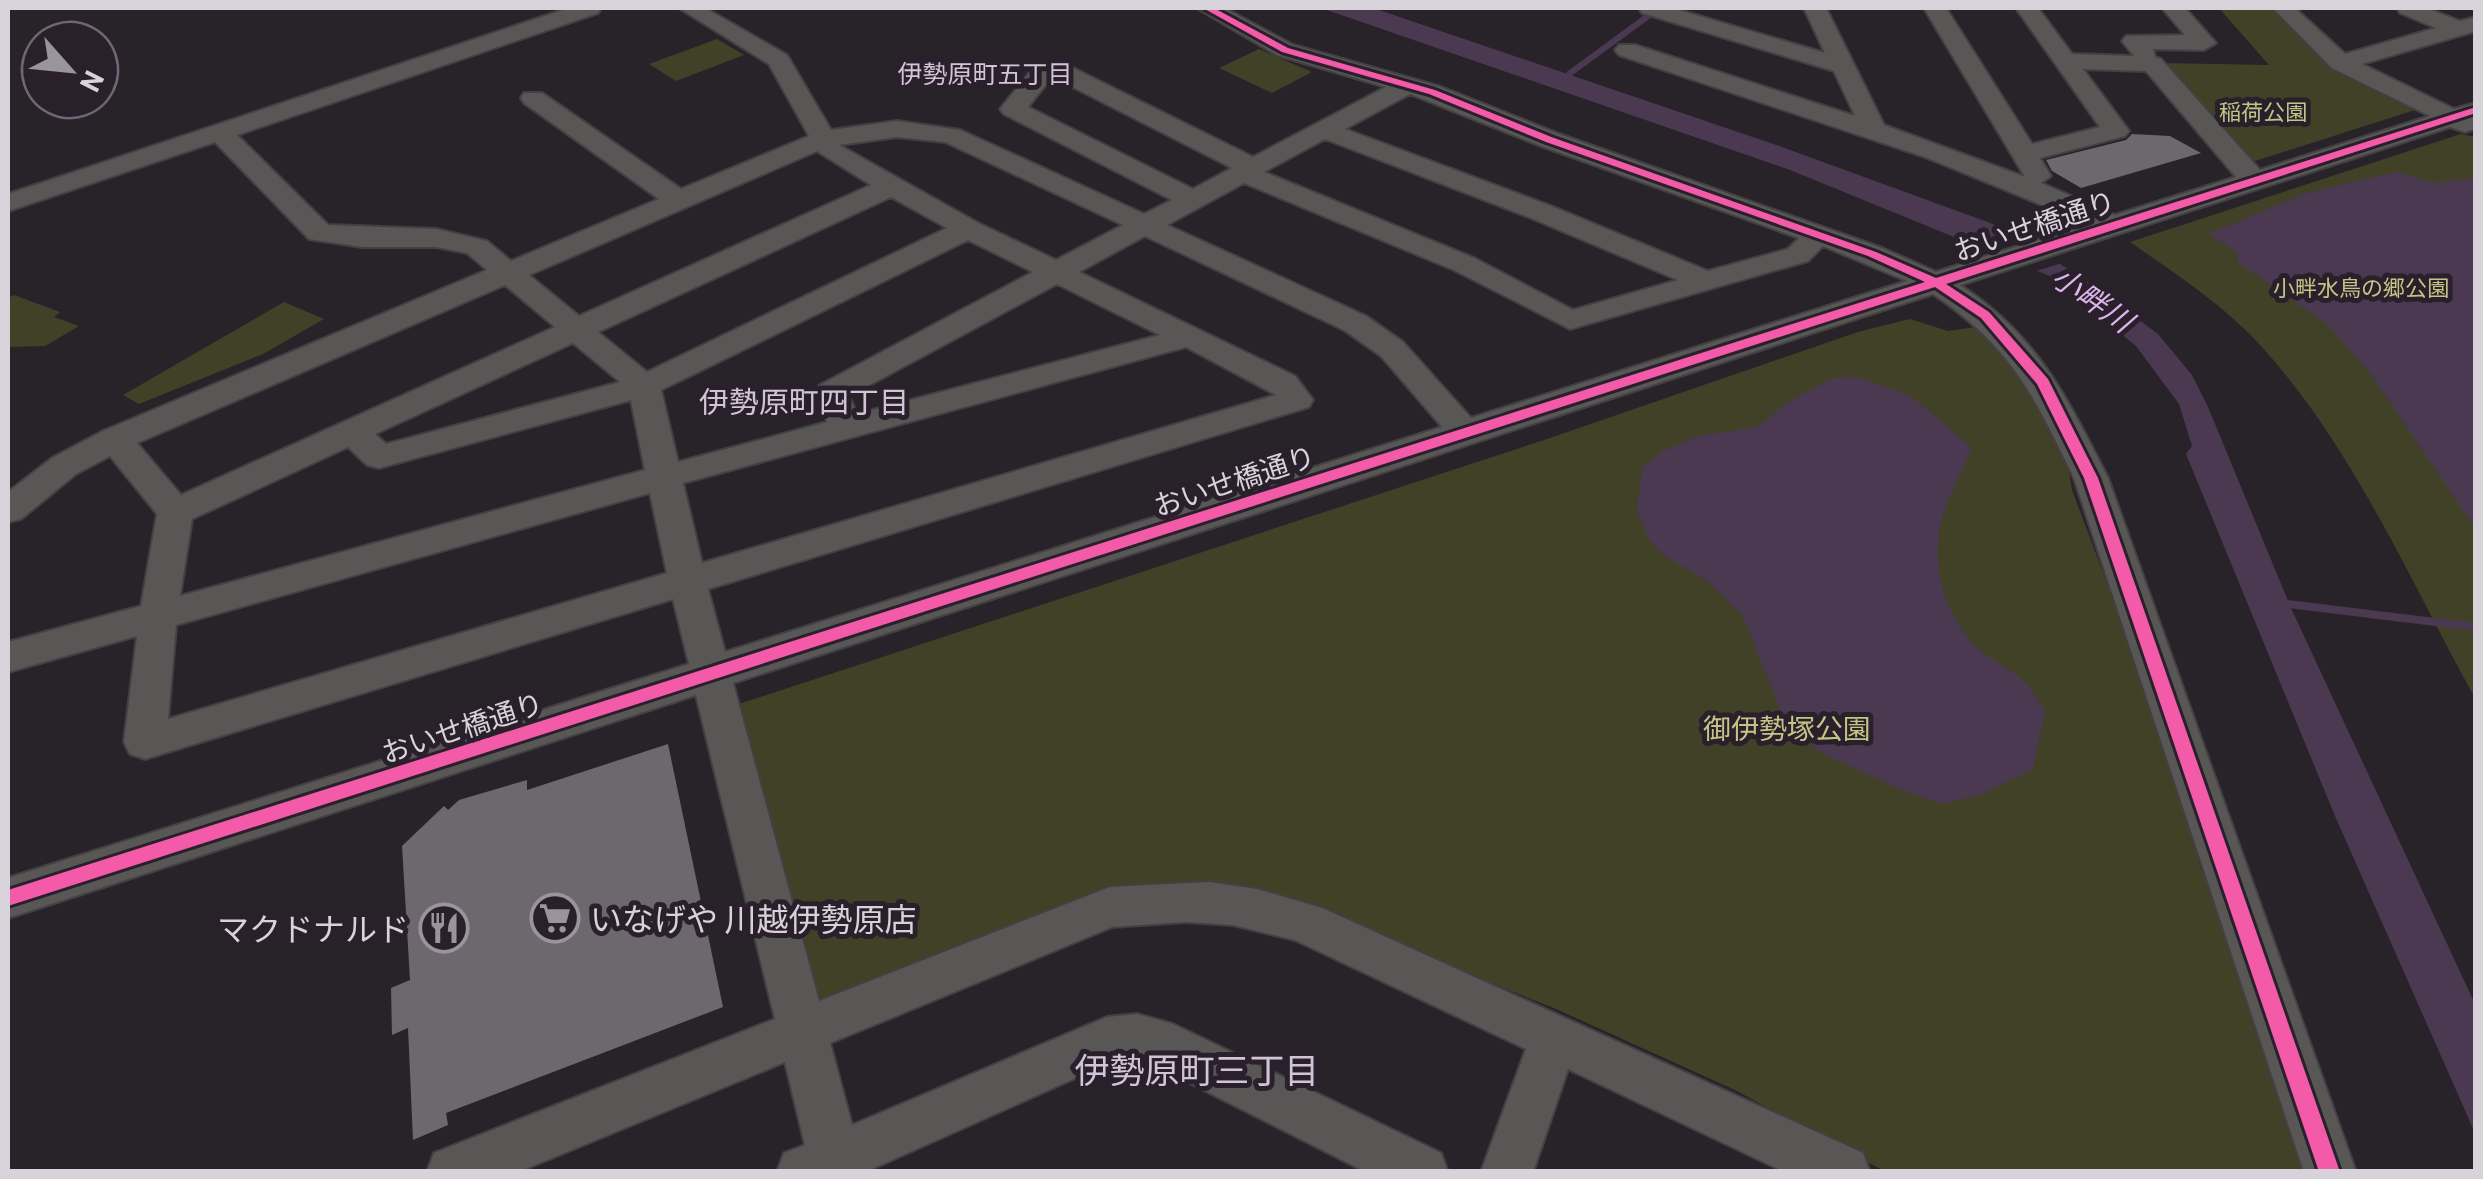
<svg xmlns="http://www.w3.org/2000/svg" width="2483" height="1179" viewBox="0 0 2483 1179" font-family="Barlow,'Noto Sans JP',sans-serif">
	<rect width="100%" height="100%" fill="#282329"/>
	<g fill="#414128">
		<path d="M 2219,8 L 2274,8 L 2332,65 L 2418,109 L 2252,162 L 2161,63 L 2269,65 Z"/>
		<path d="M 717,39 L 744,55 L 676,81 L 649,64 Z"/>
		<path d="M 1259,49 L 1312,72 L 1272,93 L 1219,68 Z"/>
		<path d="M 2461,134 L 2475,137 L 2475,698 C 2409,579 2354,449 2262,347 C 2224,305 2176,274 2130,242 Z"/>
		<path d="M 14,295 L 60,312 L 54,317 L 79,326 L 45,346 L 8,347 L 8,298 Z"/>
		<path d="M 284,302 L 324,319 L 263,354 L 139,404 L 123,395 Z"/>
		<path d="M 1910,319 L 1948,331 L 1975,327 C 2022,375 2064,421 2072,490 L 2172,756 L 2201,869 L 2253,984 L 2312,1171 L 1884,1171 L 1735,1090 L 1556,1009 L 1252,888 L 1159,883 L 1075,903 L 825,1005 L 811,996 L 736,705 L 1547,439 L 1858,332 Z"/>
	</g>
	<g fill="#4b3851">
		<path d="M 1321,8 L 1373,8 L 1782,147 L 1993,224 L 2080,276 L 2158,334 L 2192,375 L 2208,407 L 2291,608 L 2475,1004 L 2475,1133 L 2335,816 L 2186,454 L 2192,446 L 2179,404 L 2136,346 L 2052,277 L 1790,170 Z"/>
		<path d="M 2396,172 L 2433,183 L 2475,178 L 2475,528 L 2371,374 L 2327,324 L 2237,262 L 2239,254 L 2209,234 L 2303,194 Z"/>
		<path d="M 1859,377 L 1912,397 L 1972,448 C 1963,469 1951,490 1944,512 C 1928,557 1943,617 1979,649 C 2011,676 2022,668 2045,712 L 2033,769 L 1980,795 L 1942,804 L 1899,789 L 1818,751 L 1783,716 L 1743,616 L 1709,582 L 1665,556 L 1649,540 L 1637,512 L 1642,467 L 1665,450 L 1698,436 L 1758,427 L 1785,404 L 1832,378 Z"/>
	</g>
	<path fill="#282329" d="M 2019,234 L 2065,262 L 2030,273 L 1971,248 Z"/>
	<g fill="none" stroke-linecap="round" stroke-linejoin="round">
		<path stroke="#4b3851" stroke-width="6" d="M 1564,83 L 1569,74 L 1659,8"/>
		<path stroke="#4b3851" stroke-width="8" d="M 2280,603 L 2476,627"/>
	</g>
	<g fill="#6d686e">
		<path d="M 2132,134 L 2170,136 L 2201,153 L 2081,188 L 2052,171 L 2046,160 L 2126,140 Z"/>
		<path d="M 668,744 L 723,1007 L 446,1113 L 448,1125 L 413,1140 L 408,1028 L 392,1035 L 391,988 L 410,980 L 402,846 L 444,806 L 448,810 L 459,800 L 527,780 L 527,790 Z"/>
	</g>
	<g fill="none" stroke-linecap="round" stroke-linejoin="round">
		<g stroke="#434044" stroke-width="4">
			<path id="minor" d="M 569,8 L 601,8 L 598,13 L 237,135 L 328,225 L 436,229 L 487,241 L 511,261 L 659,199 L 524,103 L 521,98 L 524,93 L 542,93 L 681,189 L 809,136 L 769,64 L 679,8 L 705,8 L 787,55 L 831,130 L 897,121 L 960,130 L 1144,214 L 1172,200 L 1004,114 L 1000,109 L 1031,71 L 1073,68 L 1253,157 L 1386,87 L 1277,55 L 1197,8 L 1224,8 L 1293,45 L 1441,87 L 1559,134 L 1882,248 L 1936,272 L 2088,224 L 1925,157 L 1619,55 L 1615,50 L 1619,45 L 1635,45 L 1855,116 L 1834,71 L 1642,13 L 1639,8 L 1672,8 L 1825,53 L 1804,8 L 1826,8 L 1884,125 L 2025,177 L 1924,8 L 1946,8 L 2032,144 L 2100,127 L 2016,8 L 2038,8 L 2072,54 L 2134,56 L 2122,41 L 2126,36 L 2185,35 L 2162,8 L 2185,8 L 2216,43 L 2204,50 L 2153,49 L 2155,57 L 2161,59 L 2260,170 L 2430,116 L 2332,68 L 2273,8 L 2300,8 L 2298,11 L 2345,54 L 2436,28 L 2400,13 L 2397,8 L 2426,8 L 2460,21 L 2476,17 L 2476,31 L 2362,64 L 2454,109 L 2476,103 L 2474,129 L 2465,132 L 2450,127 L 1960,285 C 2038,336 2067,398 2108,478 L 2356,1172 L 2304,1172 L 2074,478 C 2034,396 2012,347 1933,294 L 733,683 L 819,1001 L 1110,887 L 1209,882 L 1257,889 L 1322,908 L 1863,1153 L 1870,1172 L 1785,1172 L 1568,1069 L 1533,1172 L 1481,1172 L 1526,1049 L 1295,940 L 1233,925 L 1185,922 L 1112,927 L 830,1043 L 852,1125 L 1107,1017 L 1137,1014 L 1173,1024 L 1441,1153 L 1448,1172 L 1366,1172 L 1150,1063 L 1109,1063 L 865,1172 L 777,1172 L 784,1153 L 805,1145 L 785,1062 L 518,1172 L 427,1172 L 434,1153 L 775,1019 L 696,695 L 8,918 L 8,878 L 689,664 L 673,599 L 145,759 L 130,754 L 124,742 L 137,636 L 8,672 L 8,642 L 141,606 L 157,514 L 110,456 L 76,474 L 21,519 L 8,522 L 8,492 L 52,458 L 103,431 L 487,270 L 467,253 L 436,247 L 362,247 L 309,239 L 215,142 L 8,211 L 8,194 ZM 2083,69 L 2146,71 L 2236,177 L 2115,215 L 2041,183 L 2051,176 L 2040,158 L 2125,136 L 2129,131 ZM 1061,81 L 1232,168 L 1193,189 L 1028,107 L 1048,82 ZM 1410,94 L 1541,146 L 1799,238 L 1788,249 L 1708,271 L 1551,206 L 1345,129 ZM 897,137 L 945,142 L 1123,225 L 1056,260 L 978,223 L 839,145 ZM 1325,139 L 1531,218 L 1678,280 L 1573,310 L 1474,258 L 1264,172 ZM 817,151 L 871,185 L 579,316 L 529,275 ZM 1244,183 L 1454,270 L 1570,329 L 1808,261 L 1823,246 L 1907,281 L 1471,418 L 1403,342 L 1366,316 L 1167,225 ZM 891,197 L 947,228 L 647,372 L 598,332 ZM 1145,236 L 1344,330 L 1381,356 L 1442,427 L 725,652 L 708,589 L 1309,407 L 1313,400 L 1295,376 L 1079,272 ZM 968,240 L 1033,272 L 820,385 L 815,392 L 827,422 L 678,462 L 661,390 ZM 1057,284 L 1160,335 L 857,414 L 849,396 ZM 505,285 L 555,327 L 181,495 L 137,443 ZM 573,343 L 620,382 L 386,444 L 375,434 ZM 1186,347 L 1276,395 L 702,563 L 683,483 ZM 631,400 L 645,470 L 180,596 L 192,519 L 348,447 L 367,465 L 379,468 ZM 650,493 L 667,573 L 168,719 L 176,625 Z"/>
		</g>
		<use href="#minor" fill="#585756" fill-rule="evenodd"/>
		<g stroke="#29202c" stroke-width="6">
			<path id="cycleway" d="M 1203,8 L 1214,8 L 1288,48 L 1435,90 L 1554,138 L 1876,252 L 1936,278 L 2476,107 L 2476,113 L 1946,284 L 1989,312 L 2048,379 L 2098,478 L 2340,1172 L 2319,1172 L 2084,478 L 2037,384 L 1981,318 L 1935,287 L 8,906 L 8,890 L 1925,282 L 1868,256 L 1546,142 L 1429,94 L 1282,52 Z"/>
		</g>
		<use href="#cycleway" fill="#f35aa7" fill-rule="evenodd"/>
	</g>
	<defs>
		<g id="supermarket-ring" transform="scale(2.5)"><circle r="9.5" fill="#29202c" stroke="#9a959c" stroke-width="1.5"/><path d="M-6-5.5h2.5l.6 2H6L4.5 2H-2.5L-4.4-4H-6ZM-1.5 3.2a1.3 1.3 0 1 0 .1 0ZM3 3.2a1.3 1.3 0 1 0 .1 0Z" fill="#9a959c"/></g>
		<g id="restaurant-ring" transform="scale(2.5)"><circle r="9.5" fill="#29202c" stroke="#9a959c" stroke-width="1.5"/><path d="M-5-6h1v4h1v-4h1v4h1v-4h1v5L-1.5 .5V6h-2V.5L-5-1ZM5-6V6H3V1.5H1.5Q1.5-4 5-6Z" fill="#9a959c"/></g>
	</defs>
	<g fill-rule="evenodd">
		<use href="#supermarket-ring" x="555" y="918"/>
		<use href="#restaurant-ring" x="444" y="928"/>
	</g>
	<g text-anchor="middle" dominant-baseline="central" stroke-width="10" stroke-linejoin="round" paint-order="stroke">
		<g font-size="22" fill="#c3c485" stroke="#29202c">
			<text x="2263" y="111">稲荷公園</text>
			<text x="2361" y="287">小畔水鳥の郷公園</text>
		</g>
		<g font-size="25" fill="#d1c5d5" stroke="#29202c">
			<text x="985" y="73">伊勢原町五丁目</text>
		</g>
		<g font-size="28" fill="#d8d2da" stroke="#29202c">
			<text transform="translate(2034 225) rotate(-18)">おいせ橋通り</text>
			<text transform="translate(1234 480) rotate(-18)">おいせ橋通り</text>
			<text transform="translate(462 727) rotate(-18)">おいせ橋通り</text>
		</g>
		<g font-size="28" fill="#c3c485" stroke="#29202c">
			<text x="1787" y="728">御伊勢塚公園</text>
		</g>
		<g font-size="30" font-style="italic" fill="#dcb5e9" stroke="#29202c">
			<text transform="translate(2093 298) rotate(35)">小畔川</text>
		</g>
		<g font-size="30" fill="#d1c5d5" stroke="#29202c">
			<text x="804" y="401">伊勢原町四丁目</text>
		</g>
		<g font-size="32" fill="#d8d2da" stroke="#29202c" text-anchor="start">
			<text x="590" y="918">いなげや 川越伊勢原店</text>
			<text x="409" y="928" text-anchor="end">マクドナルド</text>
		</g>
		<g font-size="35" fill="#d1c5d5" stroke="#29202c">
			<text x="1197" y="1069">伊勢原町三丁目</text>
		</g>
	</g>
	<rect width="2483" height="1179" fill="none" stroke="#d8d2da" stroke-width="20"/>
	<g transform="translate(70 70) rotate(117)"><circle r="48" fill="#29202c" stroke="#6f6772" stroke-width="2.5"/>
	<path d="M0-8L18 38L0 25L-18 38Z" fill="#9a959c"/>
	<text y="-15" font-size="28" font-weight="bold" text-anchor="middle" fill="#d8d2da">N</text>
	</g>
</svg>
